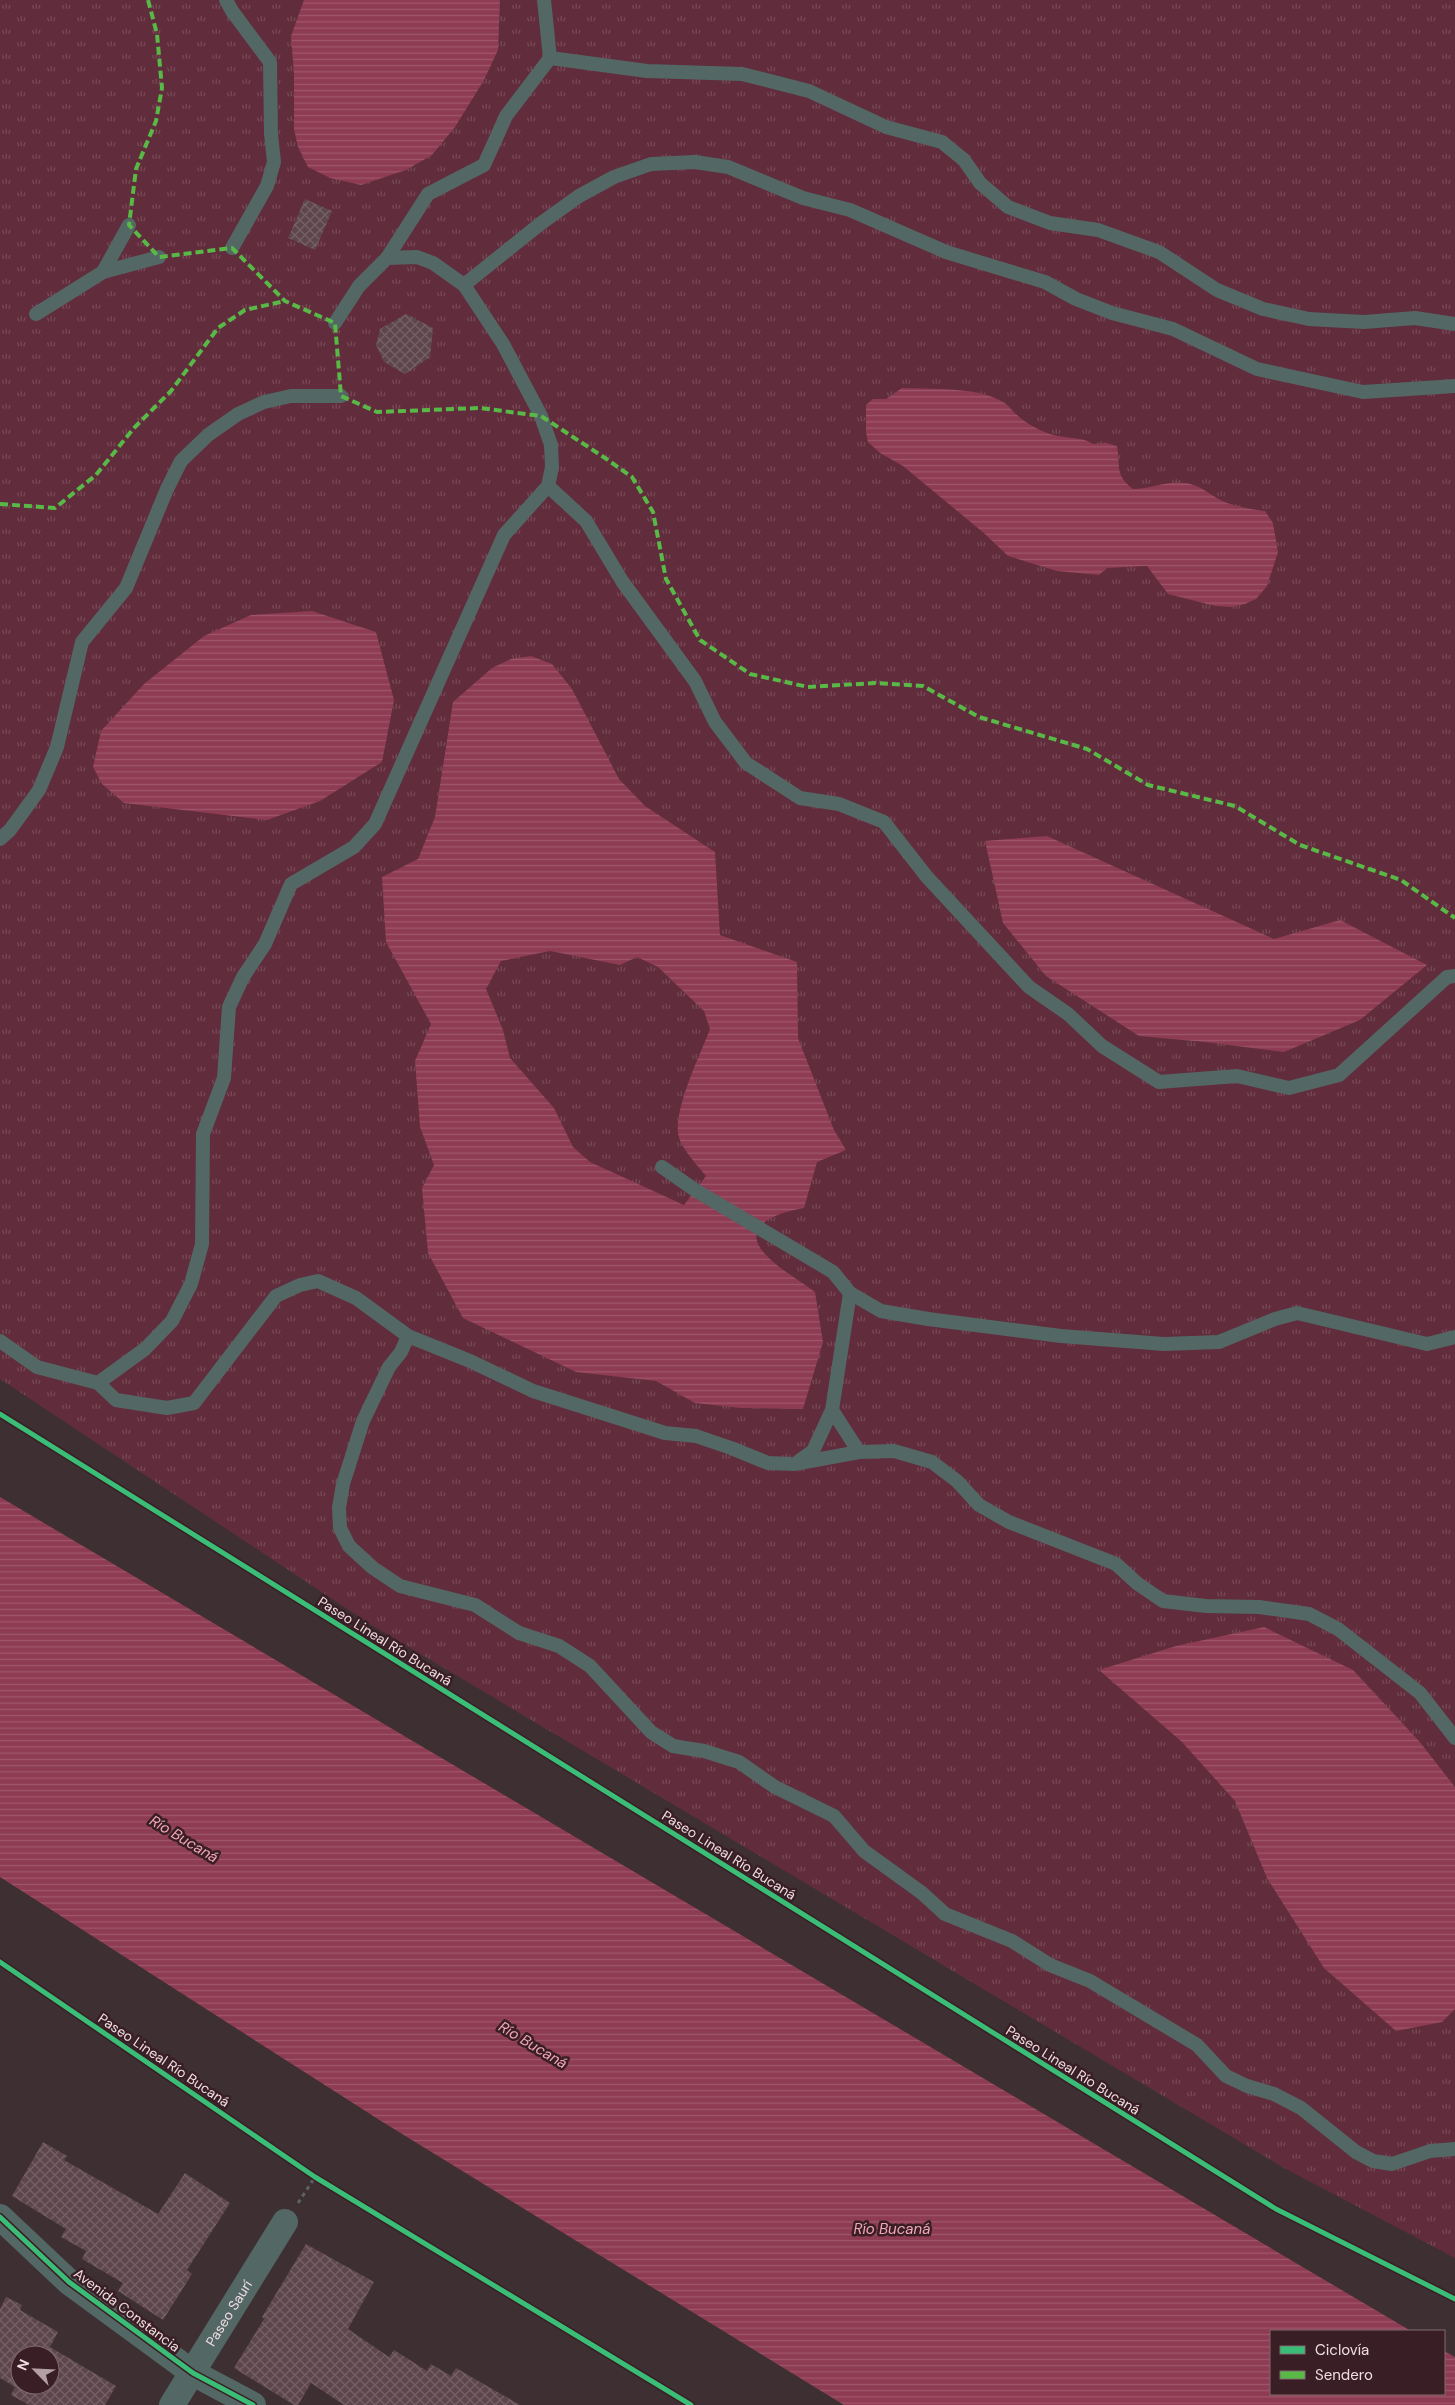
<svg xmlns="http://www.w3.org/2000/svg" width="1455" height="2405" viewBox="0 0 1455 2405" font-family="'DM Sans',sans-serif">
	<defs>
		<pattern id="grass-tufts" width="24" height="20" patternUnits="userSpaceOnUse" patternTransform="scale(1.25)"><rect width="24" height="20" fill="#612c3b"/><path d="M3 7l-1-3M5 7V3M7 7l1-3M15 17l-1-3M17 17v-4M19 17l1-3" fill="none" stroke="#784a57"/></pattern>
		<pattern id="water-rules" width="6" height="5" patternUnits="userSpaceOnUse" patternTransform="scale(1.25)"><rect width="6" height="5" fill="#8e3b54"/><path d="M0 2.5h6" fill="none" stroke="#9e576c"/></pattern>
		<pattern id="building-cross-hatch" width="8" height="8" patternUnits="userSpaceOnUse" patternTransform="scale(1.25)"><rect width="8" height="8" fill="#5d474d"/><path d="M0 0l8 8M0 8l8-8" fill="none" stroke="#756166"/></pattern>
	</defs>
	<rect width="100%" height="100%" fill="#3e2f32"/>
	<path fill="url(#grass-tufts)" d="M 0,0 L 1455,0 L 1455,2258 L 1284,2168 L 370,1624 L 0,1379 Z"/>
	<g fill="url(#water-rules)" fill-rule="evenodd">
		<path d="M 304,0 L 500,0 L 498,50 L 484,80 L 455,127 L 432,155 L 406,170 L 361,185 L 330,178 L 308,167 L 298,147 L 294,129 L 294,75 L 291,36 Z"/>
		<path d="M 902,388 C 930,389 980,387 1003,402 C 1009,405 1012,411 1017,415 C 1026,423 1038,430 1050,434 C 1064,439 1082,436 1093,444 L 1106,443 L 1117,446 C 1121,467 1114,474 1133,489 C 1151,489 1168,480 1186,483 C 1201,486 1205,491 1217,498 C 1230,506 1250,509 1265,511 L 1273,523 L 1278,552 L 1267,586 L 1256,599 L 1245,604 L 1232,607 L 1215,606 L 1168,594 L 1147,566 L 1107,568 L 1099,575 L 1057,571 L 1008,556 L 985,534 L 903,466 L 880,453 L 868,442 L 866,432 L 866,405 L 873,399 L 886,399 Z"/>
		<path d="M 312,611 L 376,632 L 394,700 L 382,762 L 320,801 L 267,820 L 124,803 L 102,784 L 93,767 L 101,731 L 144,684 L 204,636 L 251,615 Z"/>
		<path d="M 531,656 L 552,664 L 572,689 L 619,779 L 645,806 L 715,852 L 720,935 L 797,962 L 798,1038 L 834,1130 L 846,1150 L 817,1162 L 804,1208 C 781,1212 737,1224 766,1255 C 779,1269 799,1280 815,1292 L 823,1342 L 803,1409 L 741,1408 L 695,1403 L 656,1381 L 576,1372 L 463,1318 L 428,1253 L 422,1188 L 434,1165 L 420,1127 L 415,1061 L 431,1024 L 386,942 L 382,877 L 418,859 L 435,817 L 453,702 L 492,668 L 511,659 ZM 550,951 L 620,965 L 637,957 L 658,967 L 704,1011 L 710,1029 C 700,1055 675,1106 678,1133 C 679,1146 698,1166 706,1176 L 684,1205 L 590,1162 L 573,1147 L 554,1108 L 510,1058 L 503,1030 L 486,989 L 501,961 Z"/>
		<path d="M 1047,836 L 1274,939 L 1340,920 L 1427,965 L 1360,1020 L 1284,1052 L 1205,1042 L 1139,1036 L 1046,976 L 1003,923 L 985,841 Z"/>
		<path d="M 0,1497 L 1411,2331 L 1271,2331 L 1271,2394 L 1444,2394 L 1444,2351 L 1455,2357 L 1455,2405 L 844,2405 L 381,2121 L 0,1877 Z"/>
		<path d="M 1264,1627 L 1353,1670 L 1419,1741 L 1455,1787 L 1455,2009 L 1442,2022 L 1396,2031 L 1324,1968 L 1267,1878 L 1235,1801 L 1182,1742 L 1099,1670 L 1176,1646 Z"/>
	</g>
	<g fill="url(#building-cross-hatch)" fill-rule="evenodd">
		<path d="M 305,199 L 332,211 L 315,250 L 288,238 Z"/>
		<path d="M 406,314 L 433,328 L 430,357 L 405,374 L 384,362 L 376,345 L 380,329 Z"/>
		<path d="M 43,2142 L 67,2156 L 64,2160 L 158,2214 L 185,2173 L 230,2203 L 187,2270 L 192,2274 L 163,2320 L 118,2291 L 123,2283 L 82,2259 L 86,2251 L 61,2237 L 66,2229 L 12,2196 Z"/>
		<path d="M 306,2244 L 374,2282 L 348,2329 L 389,2357 L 394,2350 L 427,2371 L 431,2364 L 451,2376 L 456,2368 L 520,2405 L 344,2405 L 311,2383 L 298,2405 L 294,2405 L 234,2368 L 264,2319 L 262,2317 Z"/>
		<path d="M 6,2297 L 22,2305 L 20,2310 L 58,2332 L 50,2347 L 116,2386 L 105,2405 L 29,2405 L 11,2395 L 15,2387 L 0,2378 L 0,2309 ZM 20,2355 L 50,2355 L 50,2385 L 20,2385 Z"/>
	</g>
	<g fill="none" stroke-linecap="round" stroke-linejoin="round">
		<path stroke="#596463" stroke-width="3" stroke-dasharray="4 4" stroke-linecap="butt" d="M 298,2203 L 315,2177"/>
		<g stroke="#536765" stroke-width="14">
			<path d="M 226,0 L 232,11 L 270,62 L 271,134 L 274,162 L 267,186 L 232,248"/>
			<path d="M 550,58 L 647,71 L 742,74 L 809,91 L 886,127 L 942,142 L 964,160 L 980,183 L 1008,207 L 1050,223 L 1098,230 L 1159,252 L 1217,290 L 1263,309 L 1309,319 L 1364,322 L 1415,318 L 1455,324"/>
			<path d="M 387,258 L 428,194 L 484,165 L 506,116 L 550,58 L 544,0"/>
			<path d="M 103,272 L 129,225"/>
			<path d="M 464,285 L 540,224 L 579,196 L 614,177 L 651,164 L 695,162 L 728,167 L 803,198 L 850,210 L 946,252 L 1045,282 L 1076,299 L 1112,313 L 1173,329 L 1257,369 L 1363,392 L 1455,386"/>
			<path d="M 36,314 L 103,272 L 159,257"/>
			<path d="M 335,323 L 359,286 L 387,258 L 417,257 L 433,263 L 464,285 L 503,344 L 541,416 L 551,445 L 552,467 L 548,486 L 504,535 L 375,824 L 354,847 L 291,884 L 265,944 L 243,977 L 229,1007 L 224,1078 L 203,1134 L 202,1244 L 191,1284 L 172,1321 L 145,1349 L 98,1383 L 116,1400 L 167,1408 L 194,1403 L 276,1296 L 300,1285 L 318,1281 L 356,1298 L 408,1336 L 470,1361 L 533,1391 L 665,1433 L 696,1436 L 731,1448 L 768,1463 L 794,1464 L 859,1452 L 894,1451 L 932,1462 L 957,1481 L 979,1505 L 1009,1522 L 1116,1564 L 1138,1584 L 1163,1601 L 1206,1606 L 1259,1607 L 1309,1614 L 1338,1629 L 1420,1693 L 1455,1738"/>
			<path d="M 548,486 L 586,521 L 622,581 L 695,681 L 715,722 L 746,763 L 800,798 L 839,804 L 884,822 L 927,877 L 1029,987 L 1068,1014 L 1102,1046 L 1159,1082 L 1237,1076 L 1289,1088 L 1339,1075 L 1447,977 L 1455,976"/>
			<path d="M 0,839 L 10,830 L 39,790 L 57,747 L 82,642 L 126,588 L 167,489 L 181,461 L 208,435 L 238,414 L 264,402 L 291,396 L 341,396"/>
			<path d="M 662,1167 L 695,1190 L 833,1272 L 850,1293 L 832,1410 L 813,1451 L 799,1461"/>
			<path d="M 850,1293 L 881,1311 L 928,1319 L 1061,1336 L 1164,1344 L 1219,1342 L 1275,1319 L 1297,1313 L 1427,1344 L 1455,1337"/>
			<path d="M 408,1336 L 401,1352 L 389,1367 L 363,1421 L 343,1484 L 339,1508 L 340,1528 L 349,1546 L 373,1568 L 400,1586 L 475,1605 L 519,1633 L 559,1646 L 590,1666 L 651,1732 L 673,1746 L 704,1751 L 739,1762 L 775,1787 L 834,1816 L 864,1851 L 922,1893 L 945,1914 L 1012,1941 L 1050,1965 L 1090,1981 L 1197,2045 L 1226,2076 L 1247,2086 L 1274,2094 L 1301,2108 L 1356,2152 L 1373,2161 L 1392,2164 L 1430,2151 L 1455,2149"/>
			<path d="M 0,1341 L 37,1367 L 98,1383"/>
			<path d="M 832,1410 L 859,1452"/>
		</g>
		<g stroke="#536765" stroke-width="26">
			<path d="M 0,2217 L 69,2282 L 193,2373 L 253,2405"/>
			<path id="s1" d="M 172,2405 L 285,2222"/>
		</g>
		<g stroke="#58b947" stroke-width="4" stroke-dasharray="8 4" stroke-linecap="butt">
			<path d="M 148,0 L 157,34 L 162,88 L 156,121 L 136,169 L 129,225 L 159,257 L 232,248 L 285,301 L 335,323 L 341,396 L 377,412 L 480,408 L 541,416 L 605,458 L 632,477 L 653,512 L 666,579 L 700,640 L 750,674 L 808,687 L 875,683 L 923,686 L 979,717 L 1087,749 L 1148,785 L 1235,806 L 1300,845 L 1401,880 L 1455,918"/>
			<path d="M 0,504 L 55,508 L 96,475 L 134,428 L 171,391 L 218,328 L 245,310 L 285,301"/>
		</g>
		<g stroke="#391f25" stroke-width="8">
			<g id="cycleway">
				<path d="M 0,1414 L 1276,2209 L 1455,2299"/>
				<path d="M 0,1962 L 315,2177 L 691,2405"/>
				<path d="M 0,2217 L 69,2282 L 193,2373 L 253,2405"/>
			</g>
		</g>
		<use href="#cycleway" stroke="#3abd76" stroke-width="5"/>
	</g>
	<g text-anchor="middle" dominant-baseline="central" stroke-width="5" stroke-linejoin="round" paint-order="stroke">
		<g font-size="14" fill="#f0dde1" stroke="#391f25">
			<text transform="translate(385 1641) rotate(32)">Paseo Lineal Río Bucaná</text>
			<text transform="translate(729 1855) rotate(32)">Paseo Lineal Río Bucaná</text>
			<text transform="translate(164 2060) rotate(34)">Paseo Lineal Río Bucaná</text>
			<text transform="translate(1073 2070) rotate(32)">Paseo Lineal Río Bucaná</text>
			<text transform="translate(127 2310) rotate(37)">Avenida Constancia</text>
			<text stroke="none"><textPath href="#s1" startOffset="108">Paseo Saurí</textPath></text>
		</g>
		<g font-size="15" font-style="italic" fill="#f3a7b9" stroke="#391f25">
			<text transform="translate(184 1839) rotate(31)">Río Bucaná</text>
			<text transform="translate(533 2045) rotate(31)">Río Bucaná</text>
			<text x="892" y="2229">Río Bucaná</text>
		</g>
	</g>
	<rect x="1270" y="2330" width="175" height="65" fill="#391f25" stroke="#826b70"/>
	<rect x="1280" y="2346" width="25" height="8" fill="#3abd76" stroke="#826b70"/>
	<text x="1315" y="2355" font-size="15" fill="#f0dde1">Ciclovía</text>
	<rect x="1280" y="2371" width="25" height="8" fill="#58b947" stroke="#826b70"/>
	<text x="1315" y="2380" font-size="15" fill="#f0dde1">Sendero</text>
	<g transform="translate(35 2370) rotate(294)"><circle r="24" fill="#391f25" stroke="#826b70"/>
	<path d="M0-4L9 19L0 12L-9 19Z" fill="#b2a0a4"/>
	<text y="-8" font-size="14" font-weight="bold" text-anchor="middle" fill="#f0dde1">N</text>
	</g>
</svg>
